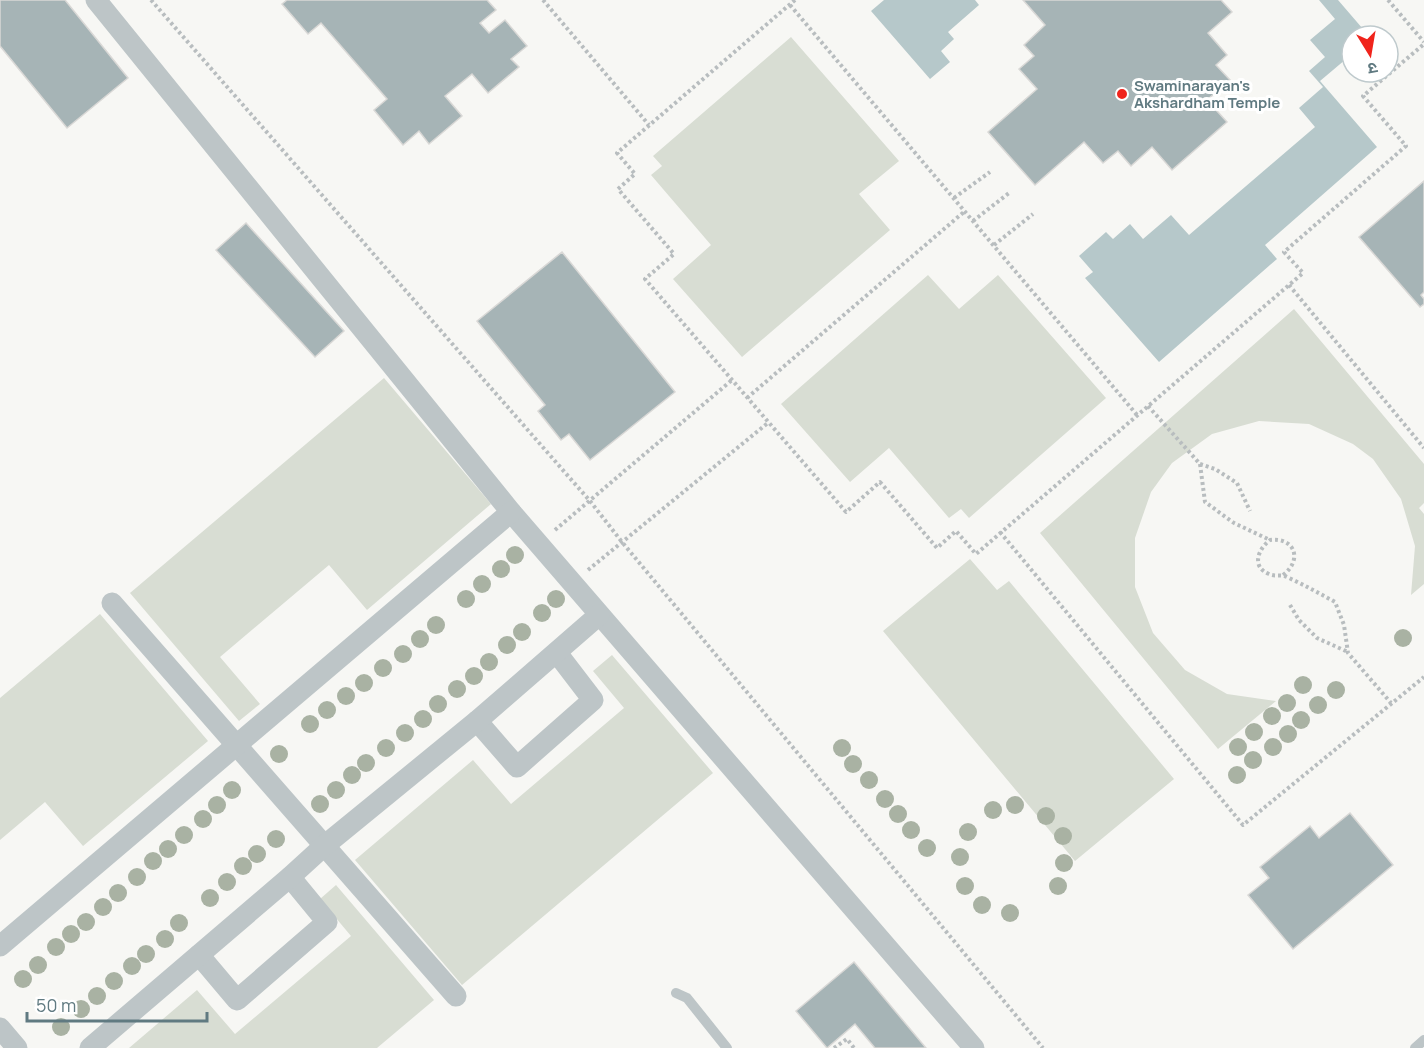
<svg xmlns="http://www.w3.org/2000/svg" width="1424" height="1048" viewBox="0 0 1424 1048" font-family="Manrope,'Noto Sans Devanagari',sans-serif">
	<rect width="100%" height="100%" fill="#f7f7f4"/>
	<g fill="#d8ddd3">
		<path d="M 791,37 L 899,161 L 859,194 L 890,230 L 742,357 L 673,279 L 711,245 L 651,175 L 662,166 L 653,156 Z"/>
		<path d="M 928,275 L 959,309 L 998,275 L 1106,398 L 969,518 L 961,509 L 949,518 L 889,448 L 850,482 L 781,404 Z"/>
		<path d="M 1294,309 L 1424,464 L 1424,503 L 1419,508 L 1424,514 L 1424,584 L 1411,595 L 1415,546 L 1401,499 L 1373,459 L 1353,444 L 1309,424 L 1259,421 L 1212,434 L 1172,463 L 1151,492 L 1135,538 L 1135,587 L 1153,633 L 1185,670 L 1227,694 L 1276,701 L 1218,749 L 1040,533 Z"/>
		<path d="M 384,378 L 491,504 L 367,610 L 329,565 L 220,657 L 260,704 L 239,721 L 130,593 Z"/>
		<path d="M 970,559 L 997,590 L 1009,581 L 1174,779 L 1075,861 L 883,631 Z"/>
		<path d="M 100,614 L 208,741 L 83,846 L 45,802 L 0,840 L 0,698 Z"/>
		<path d="M 612,655 L 713,773 L 462,985 L 355,860 L 473,760 L 511,804 L 624,708 L 593,671 Z"/>
		<path d="M 336,885 L 434,1000 L 377,1048 L 129,1048 L 197,990 L 235,1034 L 351,936 L 320,899 Z"/>
	</g>
	<g fill="#b6c8ca">
		<path d="M 884,0 L 975,0 L 979,5 L 948,32 L 954,39 L 941,51 L 950,62 L 930,79 L 871,11 Z"/>
		<path d="M 1319,0 L 1338,0 L 1369,36 L 1352,36 L 1352,54 L 1320,81 L 1377,147 L 1265,245 L 1277,259 L 1159,362 L 1085,278 L 1093,272 L 1079,256 L 1106,232 L 1113,239 L 1130,224 L 1143,239 L 1171,215 L 1189,235 L 1315,127 L 1299,108 L 1323,87 L 1309,71 L 1325,57 L 1310,40 L 1335,19 Z"/>
	</g>
	<g fill="#a6b4b6" stroke="#d9d8d6" stroke-width="1.5">
		<path d="M 0,0 L 65,0 L 128,78 L 67,128 L 0,46 Z"/>
		<path d="M 287,0 L 487,0 L 496,10 L 480,23 L 489,33 L 505,20 L 527,46 L 511,59 L 519,67 L 488,93 L 472,74 L 445,96 L 462,116 L 429,144 L 419,131 L 403,145 L 374,110 L 387,99 L 321,23 L 308,34 L 282,4 Z"/>
		<path d="M 1023,0 L 1221,0 L 1232,12 L 1208,33 L 1227,55 L 1216,65 L 1230,80 L 1207,100 L 1227,122 L 1172,170 L 1152,147 L 1131,166 L 1118,151 L 1103,163 L 1084,142 L 1035,185 L 988,132 L 1037,89 L 1019,69 L 1034,56 L 1024,45 L 1045,25 Z"/>
		<path d="M 1424,181 L 1424,292 L 1421,295 L 1424,299 L 1424,304 L 1420,307 L 1359,237 Z"/>
		<path d="M 246,223 L 344,331 L 315,357 L 216,250 Z"/>
		<path d="M 562,252 L 675,392 L 590,460 L 569,434 L 561,440 L 538,411 L 545,405 L 477,321 Z"/>
		<path d="M 1350,813 L 1393,865 L 1293,949 L 1248,895 L 1269,878 L 1260,867 L 1310,826 L 1319,838 Z"/>
		<path d="M 854,962 L 926,1048 L 875,1048 L 855,1024 L 827,1048 L 796,1011 Z"/>
	</g>
	<g fill="none" stroke-linecap="round" stroke-linejoin="round">
		<g stroke="#b8bdbf" stroke-width="4" stroke-dasharray="3 3" stroke-linecap="butt">
			<path d="M 151,0 L 590,501 L 622,542 L 1043,1048"/>
			<path d="M 543,0 L 649,125"/>
			<path d="M 795,0 L 617,153 L 635,174 L 618,189 L 674,254 L 645,279 L 846,512 L 880,482 L 937,548 L 956,531 L 976,554 L 1303,273 L 1284,252 L 1406,146 L 1363,96 L 1424,44"/>
			<path d="M 1388,0 L 1424,42"/>
			<path d="M 790,5 L 1137,415"/>
			<path d="M 954,198 L 990,172"/>
			<path d="M 973,221 L 1009,193"/>
			<path d="M 994,245 L 1033,214"/>
			<path d="M 1289,285 L 1424,448"/>
			<path d="M 747,398 L 965,211"/>
			<path d="M 1148,406 L 1200,464 L 1205,502 L 1234,523 L 1270,540"/>
			<path d="M 1200,464 L 1215,469 L 1237,483 L 1250,511"/>
			<path d="M 555,530 L 732,380"/>
			<path d="M 1000,532 L 1243,825 L 1424,677"/>
			<path d="M 588,570 L 769,422"/>
			<path d="M 1283,575 C 1303,560 1295,537 1270,540 C 1258,549 1251,567 1269,574 C 1275,577 1281,574 1287,577 C 1304,585 1319,593 1335,602 L 1344,625 L 1348,653 L 1391,703"/>
			<path d="M 1290,605 L 1299,620 L 1317,638 L 1348,652"/>
			<path d="M 834,1048 L 847,1039 L 854,1048"/>
		</g>
		<g stroke="#bdc5c7" stroke-width="10">
			<path d="M 676,993 L 687,998 L 727,1048"/>
			<path d="M 1415,1048 L 1424,1040"/>
		</g>
		<g stroke="#bdc5c7" stroke-width="21">
			<path d="M 96,0 L 511,512 L 974,1048"/>
			<path d="M 112,603 L 456,996"/>
			<path d="M 477,721 L 517,767 L 593,700 L 557,653"/>
			<path d="M 0,946 L 511,512"/>
			<path d="M 199,955 L 237,1000 L 327,922 L 290,877"/>
			<path d="M 0,1028 L 17,1048"/>
			<path d="M 90,1048 L 290,877 L 324,846 L 477,721 L 599,615"/>
		</g>
	</g>
	<g fill="#a9b2a3">
		<circle cx="515" cy="555" r="9"/>
		<circle cx="501" cy="569" r="9"/>
		<circle cx="482" cy="584" r="9"/>
		<circle cx="466" cy="599" r="9"/>
		<circle cx="556" cy="599" r="9"/>
		<circle cx="542" cy="613" r="9"/>
		<circle cx="436" cy="625" r="9"/>
		<circle cx="522" cy="632" r="9"/>
		<circle cx="1403" cy="638" r="9"/>
		<circle cx="420" cy="639" r="9"/>
		<circle cx="507" cy="645" r="9"/>
		<circle cx="403" cy="654" r="9"/>
		<circle cx="489" cy="662" r="9"/>
		<circle cx="383" cy="668" r="9"/>
		<circle cx="474" cy="676" r="9"/>
		<circle cx="364" cy="683" r="9"/>
		<circle cx="1303" cy="685" r="9"/>
		<circle cx="457" cy="689" r="9"/>
		<circle cx="1336" cy="690" r="9"/>
		<circle cx="346" cy="696" r="9"/>
		<circle cx="1287" cy="703" r="9"/>
		<circle cx="438" cy="704" r="9"/>
		<circle cx="1318" cy="705" r="9"/>
		<circle cx="327" cy="710" r="9"/>
		<circle cx="1272" cy="716" r="9"/>
		<circle cx="423" cy="719" r="9"/>
		<circle cx="1301" cy="720" r="9"/>
		<circle cx="310" cy="724" r="9"/>
		<circle cx="1254" cy="732" r="9"/>
		<circle cx="405" cy="733" r="9"/>
		<circle cx="1288" cy="734" r="9"/>
		<circle cx="1238" cy="747" r="9"/>
		<circle cx="1273" cy="747" r="9"/>
		<circle cx="386" cy="748" r="9"/>
		<circle cx="842" cy="748" r="9"/>
		<circle cx="279" cy="754" r="9"/>
		<circle cx="1253" cy="760" r="9"/>
		<circle cx="366" cy="763" r="9"/>
		<circle cx="853" cy="764" r="9"/>
		<circle cx="352" cy="775" r="9"/>
		<circle cx="1237" cy="775" r="9"/>
		<circle cx="869" cy="780" r="9"/>
		<circle cx="232" cy="790" r="9"/>
		<circle cx="336" cy="790" r="9"/>
		<circle cx="885" cy="799" r="9"/>
		<circle cx="320" cy="804" r="9"/>
		<circle cx="217" cy="805" r="9"/>
		<circle cx="1015" cy="805" r="9"/>
		<circle cx="993" cy="810" r="9"/>
		<circle cx="898" cy="814" r="9"/>
		<circle cx="1046" cy="816" r="9"/>
		<circle cx="203" cy="819" r="9"/>
		<circle cx="911" cy="830" r="9"/>
		<circle cx="968" cy="832" r="9"/>
		<circle cx="184" cy="835" r="9"/>
		<circle cx="1063" cy="836" r="9"/>
		<circle cx="276" cy="839" r="9"/>
		<circle cx="927" cy="848" r="9"/>
		<circle cx="168" cy="849" r="9"/>
		<circle cx="257" cy="854" r="9"/>
		<circle cx="960" cy="857" r="9"/>
		<circle cx="153" cy="861" r="9"/>
		<circle cx="1064" cy="863" r="9"/>
		<circle cx="243" cy="866" r="9"/>
		<circle cx="137" cy="877" r="9"/>
		<circle cx="227" cy="882" r="9"/>
		<circle cx="965" cy="886" r="9"/>
		<circle cx="1058" cy="886" r="9"/>
		<circle cx="118" cy="893" r="9"/>
		<circle cx="210" cy="898" r="9"/>
		<circle cx="982" cy="905" r="9"/>
		<circle cx="103" cy="907" r="9"/>
		<circle cx="1010" cy="913" r="9"/>
		<circle cx="86" cy="922" r="9"/>
		<circle cx="179" cy="923" r="9"/>
		<circle cx="71" cy="934" r="9"/>
		<circle cx="165" cy="939" r="9"/>
		<circle cx="56" cy="947" r="9"/>
		<circle cx="146" cy="954" r="9"/>
		<circle cx="38" cy="965" r="9"/>
		<circle cx="132" cy="966" r="9"/>
		<circle cx="23" cy="979" r="9"/>
		<circle cx="114" cy="981" r="9"/>
		<circle cx="97" cy="996" r="9"/>
		<circle cx="81" cy="1009" r="9"/>
		<circle cx="61" cy="1027" r="9"/>
	</g>
	<circle fill="#f0241c" stroke="#fff" stroke-width="2" cx="1122" cy="94" r="6"/>
	<g text-anchor="middle" dominant-baseline="central" stroke-width="6" stroke-linejoin="round" paint-order="stroke">
		<g font-size="15" font-weight="bold" fill="#607a81" stroke="#fff" text-anchor="start">
			<text x="1134" y="85">Swaminarayan's<tspan x="1134" dy="17">Akshardham Temple</tspan></text>
		</g>
	</g>
	<g transform="translate(1370 54) rotate(169)"><circle r="28" fill="#ffffff" stroke="#bfcacd" stroke-width="1.5"/>
	<path d="M0-4.5L10 22L0 15L-10 22Z" fill="#f0241c"/>
	<text y="-9" font-size="16" font-weight="bold" text-anchor="middle" fill="#607a81">उ</text>
	</g>
	<path d="M27 1012v9h180v-9" fill="none" stroke="#607a81" stroke-width="3"/>
	<text x="36" y="1012" font-size="18" fill="#607a81" stroke="#ffffff" stroke-width="4.5" paint-order="stroke">50 m</text>
</svg>
